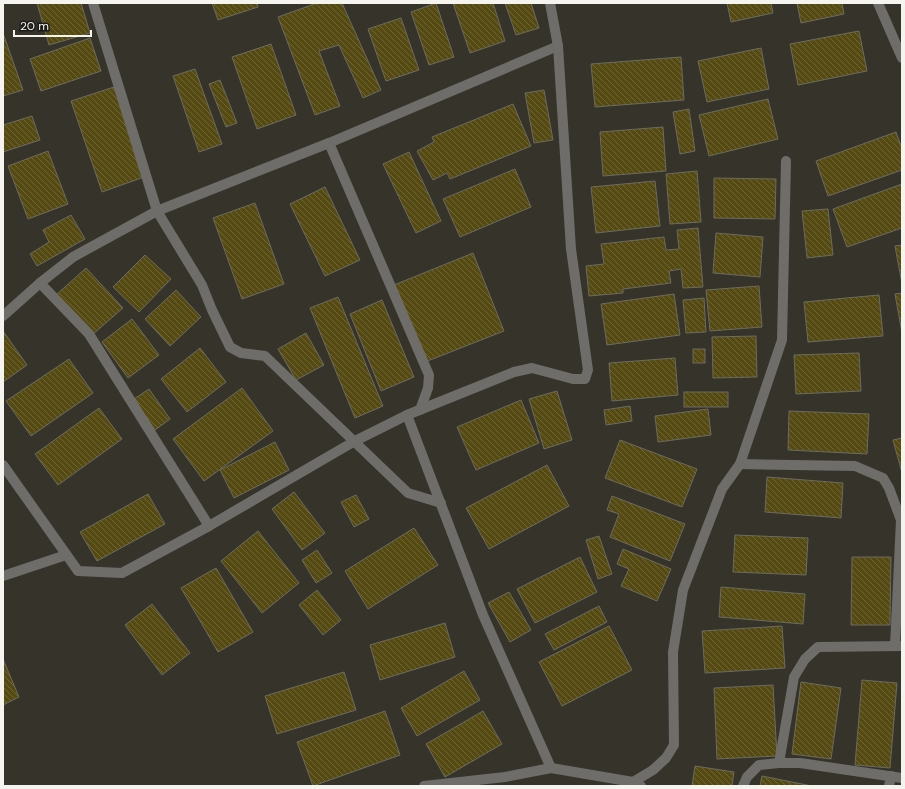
<svg xmlns="http://www.w3.org/2000/svg" width="905" height="789" viewBox="0 0 905 789" font-family="'DM Sans',sans-serif">
	<defs>
		<pattern id="building-back-hatch" width="6" height="6" patternUnits="userSpaceOnUse"><rect width="6" height="6" fill="#554b12"/><path d="M-1 5l2 2M0 0l6 6M5-1l2 2" fill="none" stroke="#6e6635"/></pattern>
	</defs>
	<rect width="100%" height="100%" fill="#35332a"/>
	<g fill="url(#building-back-hatch)" stroke="#6c6b61">
		<path d="M 37,3 L 81,3 L 90,33 L 49,45 Z"/>
		<path d="M 212,3 L 257,3 L 258,7 L 218,20 Z"/>
		<path d="M 317,3 L 342,3 L 381,90 L 363,98 L 339,45 L 319,51 L 340,106 L 315,115 L 278,17 Z"/>
		<path d="M 436,3 L 454,57 L 429,65 L 411,12 Z"/>
		<path d="M 453,3 L 493,3 L 505,41 L 470,53 Z"/>
		<path d="M 505,3 L 531,3 L 539,28 L 516,35 Z"/>
		<path d="M 727,3 L 771,3 L 773,13 L 731,22 Z"/>
		<path d="M 797,3 L 842,3 L 844,14 L 801,23 Z"/>
		<path d="M 401,18 L 419,70 L 386,81 L 368,29 Z"/>
		<path d="M 859,31 L 867,71 L 798,85 L 790,44 Z"/>
		<path d="M 3,33 L 23,90 L 3,96 Z"/>
		<path d="M 90,38 L 101,71 L 41,91 L 30,59 Z"/>
		<path d="M 271,44 L 296,115 L 257,129 L 232,57 Z"/>
		<path d="M 761,48 L 769,89 L 707,102 L 698,61 Z"/>
		<path d="M 681,57 L 684,100 L 595,107 L 591,64 Z"/>
		<path d="M 195,69 L 222,144 L 199,152 L 173,76 Z"/>
		<path d="M 220,80 L 237,123 L 226,127 L 209,84 Z"/>
		<path d="M 114,87 L 144,177 L 102,192 L 71,101 Z"/>
		<path d="M 544,90 L 553,140 L 534,143 L 525,93 Z"/>
		<path d="M 768,99 L 778,139 L 709,156 L 699,115 Z"/>
		<path d="M 513,104 L 531,146 L 450,179 L 447,173 L 433,180 L 417,151 L 434,142 L 432,137 Z"/>
		<path d="M 689,109 L 695,151 L 680,154 L 673,112 Z"/>
		<path d="M 32,116 L 40,140 L 3,152 L 3,125 Z"/>
		<path d="M 663,127 L 666,171 L 603,176 L 600,132 Z"/>
		<path d="M 896,132 L 902,149 L 902,170 L 828,196 L 816,161 Z"/>
		<path d="M 48,151 L 68,204 L 28,219 L 8,166 Z"/>
		<path d="M 409,152 L 441,221 L 416,233 L 383,164 Z"/>
		<path d="M 515,169 L 531,207 L 460,237 L 443,199 Z"/>
		<path d="M 697,171 L 701,222 L 670,224 L 666,174 Z"/>
		<path d="M 714,178 L 776,179 L 775,219 L 714,218 Z"/>
		<path d="M 655,181 L 660,226 L 596,233 L 591,187 Z"/>
		<path d="M 902,184 L 902,228 L 847,247 L 833,209 Z"/>
		<path d="M 325,187 L 360,260 L 325,276 L 290,204 Z"/>
		<path d="M 255,203 L 284,284 L 242,299 L 213,218 Z"/>
		<path d="M 828,209 L 833,255 L 807,258 L 802,211 Z"/>
		<path d="M 71,215 L 85,239 L 37,266 L 30,254 L 49,242 L 43,230 Z"/>
		<path d="M 698,228 L 703,287 L 683,288 L 681,269 L 669,271 L 671,283 L 623,289 L 623,293 L 589,296 L 586,266 L 604,264 L 601,244 L 664,237 L 666,250 L 679,249 L 677,230 Z"/>
		<path d="M 716,233 L 763,237 L 760,277 L 713,273 Z"/>
		<path d="M 902,245 L 902,284 L 895,246 Z"/>
		<path d="M 473,253 L 504,331 L 425,362 L 394,285 Z"/>
		<path d="M 145,255 L 171,279 L 139,312 L 113,287 Z"/>
		<path d="M 86,268 L 123,308 L 92,335 L 56,295 Z"/>
		<path d="M 759,286 L 762,327 L 710,331 L 706,290 Z"/>
		<path d="M 176,290 L 201,317 L 170,346 L 145,319 Z"/>
		<path d="M 902,293 L 902,333 L 895,294 Z"/>
		<path d="M 674,294 L 680,335 L 607,345 L 601,304 Z"/>
		<path d="M 879,295 L 883,336 L 808,342 L 804,302 Z"/>
		<path d="M 338,297 L 383,406 L 355,418 L 310,308 Z"/>
		<path d="M 704,298 L 706,332 L 686,333 L 683,300 Z"/>
		<path d="M 382,300 L 414,377 L 381,391 L 350,314 Z"/>
		<path d="M 132,319 L 159,355 L 128,378 L 102,342 Z"/>
		<path d="M 3,331 L 27,365 L 3,382 Z"/>
		<path d="M 306,333 L 324,365 L 296,380 L 278,349 Z"/>
		<path d="M 756,336 L 757,377 L 713,378 L 712,337 Z"/>
		<path d="M 200,348 L 226,382 L 187,412 L 161,379 Z"/>
		<rect x="693" y="349" width="12" height="14"/>
		<path d="M 859,353 L 861,391 L 796,394 L 794,355 Z"/>
		<path d="M 675,358 L 678,395 L 612,401 L 609,363 Z"/>
		<path d="M 69,359 L 93,393 L 31,436 L 6,401 Z"/>
		<path d="M 242,388 L 273,431 L 204,481 L 173,439 Z"/>
		<path d="M 149,389 L 170,419 L 155,430 L 134,399 Z"/>
		<path d="M 557,391 L 572,440 L 544,449 L 529,399 Z"/>
		<rect x="684" y="392" width="44" height="15"/>
		<path d="M 521,400 L 539,443 L 476,470 L 457,427 Z"/>
		<path d="M 630,406 L 632,421 L 606,425 L 604,410 Z"/>
		<path d="M 99,408 L 122,439 L 58,485 L 35,454 Z"/>
		<path d="M 708,409 L 711,435 L 658,442 L 655,416 Z"/>
		<path d="M 789,411 L 869,414 L 867,454 L 788,450 Z"/>
		<path d="M 902,438 L 902,473 L 893,440 Z"/>
		<path d="M 620,440 L 697,469 L 682,507 L 605,478 Z"/>
		<path d="M 275,442 L 289,470 L 234,498 L 220,470 Z"/>
		<path d="M 547,465 L 569,506 L 489,549 L 466,508 Z"/>
		<path d="M 767,477 L 843,483 L 841,518 L 765,512 Z"/>
		<path d="M 294,492 L 325,533 L 302,550 L 272,509 Z"/>
		<path d="M 148,494 L 165,524 L 97,561 L 80,532 Z"/>
		<path d="M 356,495 L 369,519 L 354,527 L 341,502 Z"/>
		<path d="M 612,496 L 685,524 L 670,561 L 610,537 L 619,514 L 607,510 Z"/>
		<path d="M 414,528 L 438,565 L 368,609 L 345,571 Z"/>
		<path d="M 258,531 L 299,583 L 262,613 L 221,561 Z"/>
		<path d="M 735,535 L 808,538 L 806,575 L 733,572 Z"/>
		<path d="M 599,536 L 612,574 L 598,579 L 586,540 Z"/>
		<path d="M 623,549 L 671,569 L 657,601 L 621,586 L 629,569 L 617,564 Z"/>
		<path d="M 317,550 L 332,573 L 316,583 L 302,560 Z"/>
		<path d="M 580,557 L 597,592 L 535,623 L 517,589 Z"/>
		<path d="M 852,557 L 891,557 L 890,625 L 851,625 Z"/>
		<path d="M 216,568 L 253,632 L 218,652 L 181,588 Z"/>
		<path d="M 721,587 L 805,594 L 803,624 L 719,617 Z"/>
		<path d="M 317,590 L 341,620 L 323,635 L 299,605 Z"/>
		<path d="M 509,592 L 531,630 L 510,642 L 488,603 Z"/>
		<path d="M 152,604 L 190,653 L 162,675 L 125,625 Z"/>
		<path d="M 599,606 L 607,622 L 554,650 L 545,634 Z"/>
		<path d="M 445,623 L 455,657 L 380,680 L 370,645 Z"/>
		<path d="M 609,626 L 632,670 L 562,706 L 539,662 Z"/>
		<path d="M 782,626 L 785,668 L 705,673 L 702,631 Z"/>
		<path d="M 3,659 L 19,697 L 3,705 Z"/>
		<path d="M 464,671 L 480,700 L 417,736 L 401,708 Z"/>
		<path d="M 344,672 L 356,710 L 277,734 L 265,696 Z"/>
		<path d="M 862,680 L 897,683 L 890,768 L 855,765 Z"/>
		<path d="M 801,682 L 841,688 L 831,759 L 792,754 Z"/>
		<path d="M 773,685 L 777,756 L 717,759 L 714,688 Z"/>
		<path d="M 385,711 L 400,755 L 313,786 L 297,742 Z"/>
		<path d="M 483,711 L 502,744 L 445,777 L 426,744 Z"/>
		<path d="M 695,766 L 734,772 L 732,786 L 692,786 Z"/>
		<path d="M 762,776 L 812,786 L 760,786 Z"/>
	</g>
	<g fill="none" stroke-linecap="round" stroke-linejoin="round">
		<g stroke="#6e6d69" stroke-width="10">
			<path d="M 93,3 L 157,211 L 202,285 L 212,310 L 230,347 L 241,353 L 265,356 L 408,493 L 441,503"/>
			<path d="M 878,3 L 902,58"/>
			<path d="M 329,143 L 429,375 L 428,388 L 420,410"/>
			<path d="M 40,283 L 89,334 L 209,526"/>
			<path d="M 3,316 L 40,283 L 73,257 L 157,211 L 329,143 L 558,46"/>
			<path d="M 407,415 L 483,615 L 551,768"/>
			<path d="M 740,464 L 855,466 L 883,478 L 889,488 L 901,520 L 895,646"/>
			<path d="M 3,465 L 78,571 L 122,573 L 209,526 L 355,441 L 407,415 L 514,372 L 532,368 L 573,379 L 585,379 L 588,370 L 571,249 L 558,46 L 550,3"/>
			<path d="M 3,576 L 66,555"/>
			<path d="M 779,763 L 794,677 L 805,659 L 818,647 L 902,646"/>
			<path d="M 633,782 L 653,770 L 666,758 L 674,745 L 673,652 L 683,590 L 722,489 L 740,464 L 782,340 L 786,161"/>
			<path d="M 424,786 L 505,777 L 551,768 L 633,782 L 641,786"/>
			<path d="M 743,786 L 747,777 L 759,765 L 779,763 L 800,763 L 902,778"/>
			<path d="M 889,786 L 891,776"/>
		</g>
	</g>
	<rect width="905" height="789" fill="none" stroke="#f5f4ee" stroke-width="8"/>
	<path d="M14 30v6h77v-6" fill="none" stroke="#f5f4ee" stroke-width="2"/>
	<text x="20" y="30" font-size="12" fill="#f5f4ee" stroke="#1b1b17" stroke-width="3" paint-order="stroke">20 m</text>
</svg>
